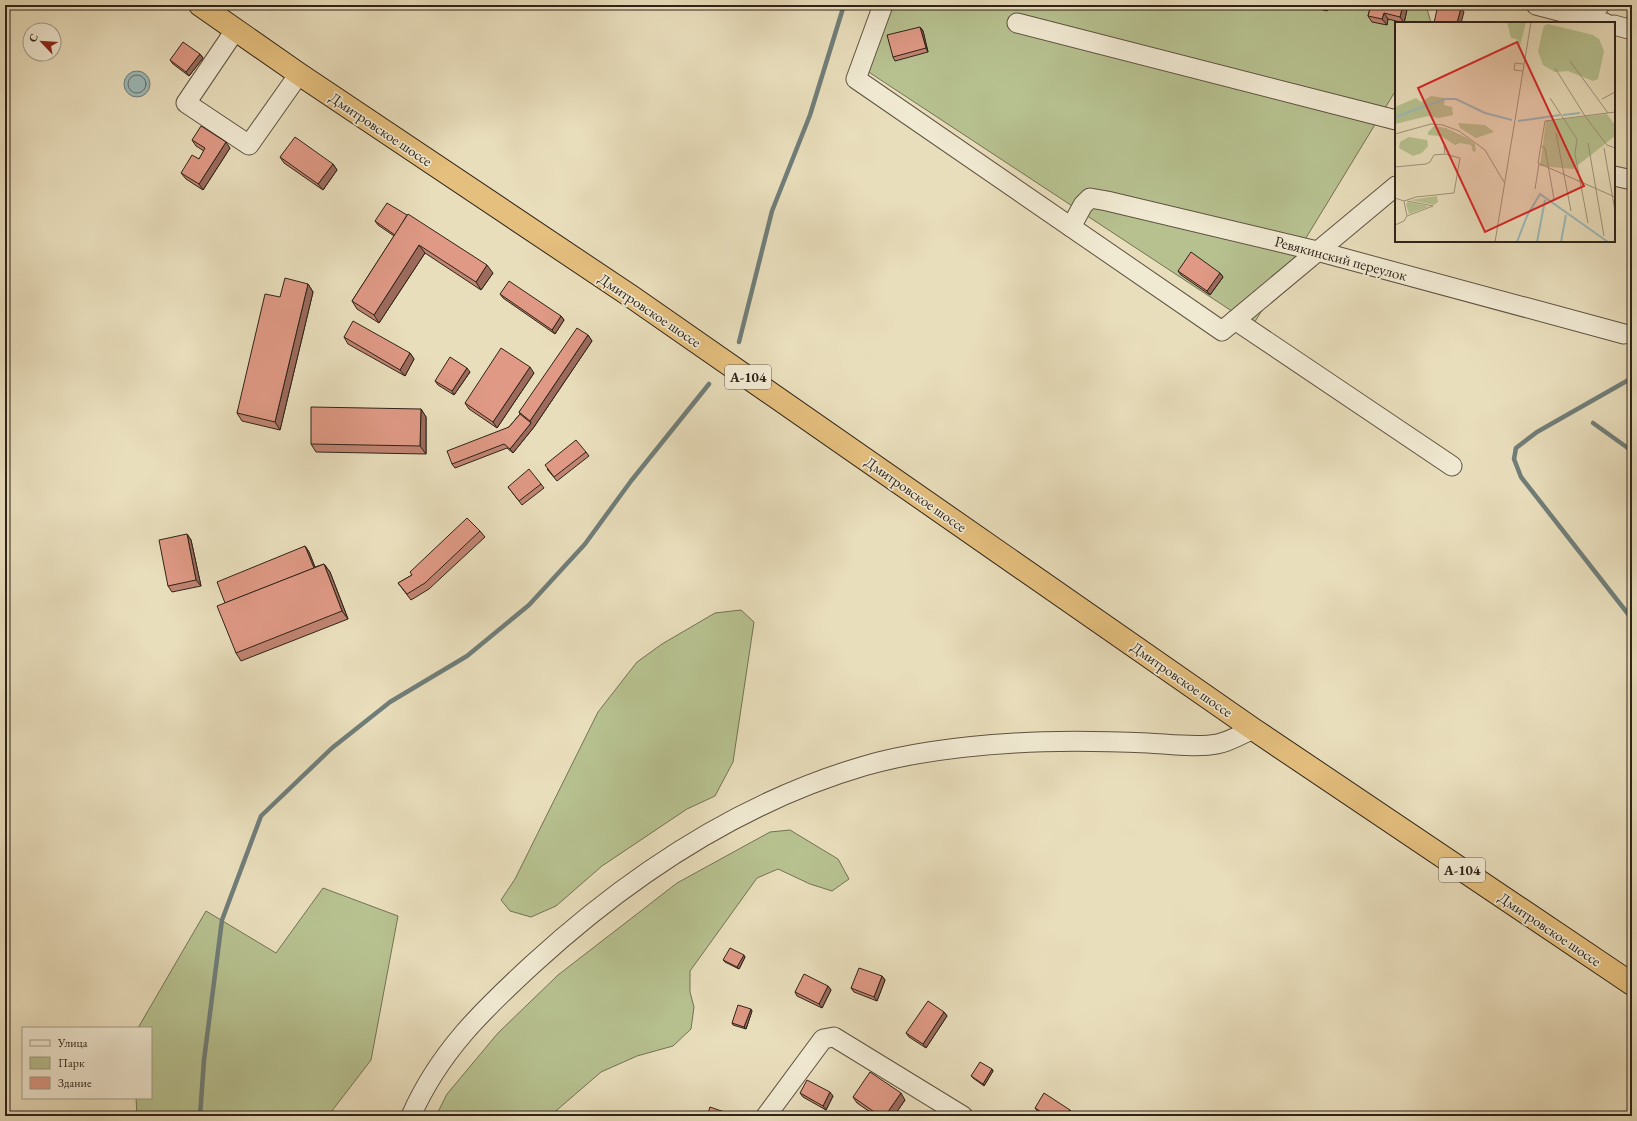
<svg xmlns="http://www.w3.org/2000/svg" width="1637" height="1121" viewBox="0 0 1637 1121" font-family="'EB Garamond',serif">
	<rect width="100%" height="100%" fill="#e9debc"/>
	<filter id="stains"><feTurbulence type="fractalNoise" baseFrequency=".005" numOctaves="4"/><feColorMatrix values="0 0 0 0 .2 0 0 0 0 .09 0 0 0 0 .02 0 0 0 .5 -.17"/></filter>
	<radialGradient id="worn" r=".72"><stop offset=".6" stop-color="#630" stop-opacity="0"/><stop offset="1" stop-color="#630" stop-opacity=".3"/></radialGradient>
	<g fill="#b7c190" stroke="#737254">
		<path d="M 880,5 L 1426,5 L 1431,23 L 1396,23 L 1396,90 L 1253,325 L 861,67 Z"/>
		<path d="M 741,610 L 754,622 L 733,762 L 715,796 L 687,809 L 602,866 L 556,906 L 531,917 L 510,911 L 501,900 L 515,879 L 598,712 L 637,662 L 662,644 L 715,613 Z"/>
		<path d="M 790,830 L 838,859 L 849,879 L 832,891 L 810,884 L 778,869 L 757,878 L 690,971 L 690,992 L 694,1007 L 691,1029 L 673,1046 L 637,1056 L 601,1072 L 550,1116 L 436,1116 L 447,1094 L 498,1033 L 558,975 L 677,883 L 770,832 Z"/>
		<path d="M 323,888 L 398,916 L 371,1060 L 328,1116 L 137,1116 L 136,1098 L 151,1098 L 151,1028 L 138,1028 L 206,911 L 276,953 Z"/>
	</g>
	<circle fill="#9bbaba" stroke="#707e79" cx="137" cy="84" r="13"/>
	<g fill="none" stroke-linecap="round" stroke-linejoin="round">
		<circle stroke="#656e69" stroke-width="1" cx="137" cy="84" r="9"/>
		<g stroke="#707e79" stroke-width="4.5">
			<path d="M 739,342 L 772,211 L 810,115 L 844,5"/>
			<path d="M 1632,378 L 1537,432 L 1516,448 L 1514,459 L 1521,477 L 1632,619"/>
			<path d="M 1593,423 L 1632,451"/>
			<path d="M 200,1116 L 204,1060 L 222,920 L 261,816 L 332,748 L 390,702 L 467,656 L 529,605 L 585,544 L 631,481 L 709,384"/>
		</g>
		<g stroke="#5e5241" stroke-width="21">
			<g id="minor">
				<path d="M 883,5 L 856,79 L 1222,331 L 1396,186"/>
				<path d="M 1536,5 L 1605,23"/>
				<path d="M 1017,23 L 1396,120"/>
				<path d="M 1580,23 L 1600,5"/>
				<path d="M 1614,25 L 1632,30"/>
				<path d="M 236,29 L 186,103 L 249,145 L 299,74"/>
				<path d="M 1614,176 L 1632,180"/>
				<path d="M 1071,227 L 1083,205 L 1090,198 L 1107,201 L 1317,251 L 1624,334"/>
				<path d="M 1235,320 L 1452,466"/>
				<path d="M 411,1116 C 439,1052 483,1010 533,964 C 629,876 738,803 864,766 C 912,752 965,746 1015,743 C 1059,740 1104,741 1148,743 C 1168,744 1198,748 1217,744 C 1229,742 1242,734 1253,729"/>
				<path d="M 766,1116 L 823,1039 L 834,1037 L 963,1116"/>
			</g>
		</g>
		<g stroke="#2f2318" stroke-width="24">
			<path id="highway" d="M 200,5 L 299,74 L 632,297 L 1253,729 L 1632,984"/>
		</g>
		<use href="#minor" stroke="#f1ead3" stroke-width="19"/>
		<use href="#highway" stroke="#e4bf7e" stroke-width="22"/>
	</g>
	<g fill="#c08472" stroke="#2f2318">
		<path d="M 1311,5 L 1328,5 L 1327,11 L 1312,7 Z"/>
		<path d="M 1329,5 L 1345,5 L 1344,9 Z"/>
		<path d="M 1371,5 L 1408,5 L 1404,23 L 1388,19 L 1387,25 L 1372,22 L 1368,16 Z"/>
		<path d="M 920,27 L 923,31 L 928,52 L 895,61 L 893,57 Z"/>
		<path d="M 200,54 L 203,58 L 189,76 L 173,64 L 170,60 Z"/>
		<path d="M 192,140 L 230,148 L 203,190 L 186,179 L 181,173 L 199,159 L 204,151 L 196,146 Z"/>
		<path d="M 280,157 L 333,164 L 337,170 L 323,190 L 284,163 Z"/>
		<path d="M 375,221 L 493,273 L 481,290 L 425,253 L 379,323 L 357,309 L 352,301 L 394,236 L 378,225 Z"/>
		<path d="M 1178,271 L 1220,273 L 1223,277 L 1210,295 L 1181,275 Z"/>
		<path d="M 308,284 L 313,292 L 280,430 L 242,421 L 237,413 L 280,297 Z"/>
		<path d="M 500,294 L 561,316 L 564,320 L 555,334 L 503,298 Z"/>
		<path d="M 588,335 L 592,341 L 534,427 L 513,453 L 507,448 L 455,468 L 452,464 L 509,427 L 520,414 L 519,412 Z"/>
		<path d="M 344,337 L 410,353 L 414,359 L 405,376 L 348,344 Z"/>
		<path d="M 470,372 L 454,395 L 438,385 L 435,381 Z"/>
		<path d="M 534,373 L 497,428 L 469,409 L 465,403 Z"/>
		<path d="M 421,409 L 426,417 L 426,454 L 316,452 L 311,444 Z"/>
		<path d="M 586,452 L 589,456 L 557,481 L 547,469 Z"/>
		<path d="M 541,484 L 544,488 L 522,505 L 508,487 Z"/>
		<path d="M 480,531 L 485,537 L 429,589 L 411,600 L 398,583 L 412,575 Z"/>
		<path d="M 187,534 L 191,540 L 201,586 L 172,592 L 168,586 Z"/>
		<path d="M 305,546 L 309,552 L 315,567 L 324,564 L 330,572 L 348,619 L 241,661 L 236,653 L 225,603 Z"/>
		<path d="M 745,957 L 739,969 L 725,962 L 723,960 Z"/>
		<path d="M 882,976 L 885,980 L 877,1001 L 854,992 L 851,988 Z"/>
		<path d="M 828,986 L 831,990 L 822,1008 L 797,996 L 795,992 Z"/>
		<path d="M 752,1011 L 746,1029 L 733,1025 L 732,1023 Z"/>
		<path d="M 944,1012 L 947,1016 L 926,1048 L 909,1037 L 906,1033 Z"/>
		<path d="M 992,1069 L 993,1071 L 984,1086 L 973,1078 L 971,1076 Z"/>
		<path d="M 800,1093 L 833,1096 L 826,1110 L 803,1097 Z"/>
		<path d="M 853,1097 L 905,1100 L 894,1116 L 876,1116 L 857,1103 Z"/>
		<path d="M 1035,1108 L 1072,1114 L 1071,1116 L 1045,1116 L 1038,1112 Z"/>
	</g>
	<g fill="#9c6b5d" stroke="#2f2318">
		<path d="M 1323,5 L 1328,5 L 1327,11 Z"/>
		<path d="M 1341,5 L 1345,5 L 1344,9 Z"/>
		<path d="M 1403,5 L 1408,5 L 1404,23 L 1400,17 Z"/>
		<path d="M 1461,8 L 1464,12 L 1461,23 L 1457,23 Z"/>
		<path d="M 1384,13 L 1388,19 L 1387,25 L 1382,19 Z"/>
		<path d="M 920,27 L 923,31 L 928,52 L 926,48 Z"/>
		<path d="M 200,54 L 203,58 L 189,76 L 186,72 Z"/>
		<path d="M 226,142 L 230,148 L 203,190 L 199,184 Z"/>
		<path d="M 333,164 L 337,170 L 323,190 L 318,184 Z"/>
		<path d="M 419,245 L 425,253 L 379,323 L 374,315 Z"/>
		<path d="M 487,265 L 493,273 L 481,290 L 476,282 Z"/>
		<path d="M 1220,273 L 1223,277 L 1210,295 L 1207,291 Z"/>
		<path d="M 308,284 L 313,292 L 280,430 L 275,422 Z"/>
		<path d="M 561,316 L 564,320 L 555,334 L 552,330 Z"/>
		<path d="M 588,335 L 592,341 L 534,427 L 513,453 L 510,449 L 531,423 L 530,421 Z"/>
		<path d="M 410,353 L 414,359 L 405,376 L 400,370 Z"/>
		<path d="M 530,367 L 534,373 L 497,428 L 493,422 Z"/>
		<path d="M 467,368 L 470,372 L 454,395 L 452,391 Z"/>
		<path d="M 421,409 L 426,417 L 426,454 L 420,446 Z"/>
		<path d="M 187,534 L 191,540 L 201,586 L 196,580 Z"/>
		<path d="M 305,546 L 309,552 L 318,575 L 314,569 Z"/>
		<path d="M 324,564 L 330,572 L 348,619 L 342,611 Z"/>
		<path d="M 744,955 L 745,957 L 739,969 L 737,967 Z"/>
		<path d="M 882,976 L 885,980 L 877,1001 L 874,997 Z"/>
		<path d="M 828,986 L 831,990 L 822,1008 L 819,1004 Z"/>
		<path d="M 751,1009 L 752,1011 L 746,1029 L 744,1027 Z"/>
		<path d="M 944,1012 L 947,1016 L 926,1048 L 923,1044 Z"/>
		<path d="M 992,1069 L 993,1071 L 984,1086 L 983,1084 Z"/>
		<path d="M 830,1092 L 833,1096 L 826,1110 L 823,1106 Z"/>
		<path d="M 901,1093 L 905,1100 L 894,1116 L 885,1116 Z"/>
		<path d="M 1070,1110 L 1072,1114 L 1071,1116 L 1065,1116 Z"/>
	</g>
	<g fill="#df9985" stroke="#2f2318">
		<path d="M 1371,5 L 1403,5 L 1400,17 L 1384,13 L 1382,19 L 1368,16 Z"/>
		<path d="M 1438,5 L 1450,5 L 1461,8 L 1457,23 L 1434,23 Z"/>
		<path d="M 920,27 L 926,48 L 893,57 L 887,35 Z"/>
		<path d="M 183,42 L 200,54 L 186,72 L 170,60 Z"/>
		<path d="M 201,126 L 226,142 L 199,184 L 181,173 L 192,155 L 199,159 L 205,148 L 192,140 Z"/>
		<path d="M 295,137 L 333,164 L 318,184 L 280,157 Z"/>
		<path d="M 387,203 L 407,215 L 395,235 L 375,221 Z"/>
		<path d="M 408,214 L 487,265 L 476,282 L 419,245 L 374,315 L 352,301 Z"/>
		<path d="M 1191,252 L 1220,273 L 1207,291 L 1178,271 Z"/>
		<path d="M 285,278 L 308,284 L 275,422 L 237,413 L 265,294 L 280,297 Z"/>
		<path d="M 509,281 L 561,316 L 552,330 L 500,294 Z"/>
		<path d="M 353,321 L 410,353 L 400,370 L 344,337 Z"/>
		<path d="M 577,328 L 588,335 L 530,421 L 519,412 Z"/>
		<path d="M 501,348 L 530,367 L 493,422 L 465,403 Z"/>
		<path d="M 450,357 L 467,368 L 452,391 L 435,381 Z"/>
		<path d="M 311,407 L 421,409 L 420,446 L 311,444 Z"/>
		<path d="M 520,414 L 531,423 L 510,449 L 504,444 L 452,464 L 447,451 L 509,427 Z"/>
		<path d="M 576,440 L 586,452 L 554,477 L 545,465 Z"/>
		<path d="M 529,469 L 541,484 L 519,501 L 508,487 Z"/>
		<path d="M 467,518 L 480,531 L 425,583 L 407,594 L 398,583 L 412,575 L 410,572 Z"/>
		<path d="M 187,534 L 196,580 L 168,586 L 159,540 Z"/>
		<path d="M 305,546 L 314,568 L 225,603 L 217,582 Z"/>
		<path d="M 324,564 L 342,611 L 236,653 L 217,606 Z"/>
		<path d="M 730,948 L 744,955 L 737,967 L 723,960 Z"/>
		<path d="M 859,968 L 882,976 L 874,997 L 851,988 Z"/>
		<path d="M 804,974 L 828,986 L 819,1004 L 795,992 Z"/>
		<path d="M 928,1001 L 944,1012 L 923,1044 L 906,1033 Z"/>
		<path d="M 738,1005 L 751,1009 L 744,1027 L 732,1023 Z"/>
		<path d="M 980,1062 L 992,1069 L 983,1084 L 971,1076 Z"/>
		<path d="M 870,1072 L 901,1093 L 885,1116 L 880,1116 L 853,1097 Z"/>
		<path d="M 807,1080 L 830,1092 L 823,1106 L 800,1093 Z"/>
		<path d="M 1044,1093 L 1070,1110 L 1065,1116 L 1048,1116 L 1035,1108 Z"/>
		<path d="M 710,1107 L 730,1114 L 729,1116 L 707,1116 Z"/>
	</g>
	<g text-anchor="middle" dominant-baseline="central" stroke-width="3.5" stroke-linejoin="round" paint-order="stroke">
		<g fill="#f1ead3" stroke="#695f50" stroke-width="1">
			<rect x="725" y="365" width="46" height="24" rx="3"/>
			<rect x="1439" y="858" width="46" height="24" rx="3"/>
		</g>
		<g font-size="14" font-weight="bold" fill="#2f2318">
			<text x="748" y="377">А-104</text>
			<text x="1462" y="870">А-104</text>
		</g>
		<g font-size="15" fill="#2f2318" stroke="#f1ead3">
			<text transform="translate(381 129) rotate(34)">Дмитровское шоссе</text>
			<text transform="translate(1341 258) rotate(15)">Ревякинский переулок</text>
			<text transform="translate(650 310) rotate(34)">Дмитровское шоссе</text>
			<text transform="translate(916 494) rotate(35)">Дмитровское шоссе</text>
			<text transform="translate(1182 679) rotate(35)">Дмитровское шоссе</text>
			<text transform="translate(1550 929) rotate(34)">Дмитровское шоссе</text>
		</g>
	</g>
	<g transform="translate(1395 22)">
		<rect width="220" height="220" fill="#e9debc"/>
		<path d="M 112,0 L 131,0 L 125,24 L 122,17 L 116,16 ZM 153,2 L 198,13 L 204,17 L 209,29 L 203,57 L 198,59 L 173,49 L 160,50 L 148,43 L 143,29 L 148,7 L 150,3 ZM 36,74 L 50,76 L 49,83 L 57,85 L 58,93 L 44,96 L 33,94 L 0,102 L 0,85 L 21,76 L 26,80 ZM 212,92 L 220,103 L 220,114 L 178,147 L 145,144 L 151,99 ZM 63,101 L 90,103 L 99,110 L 81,116 L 65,106 ZM 39,104 L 51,106 L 72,116 L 80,122 L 81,129 L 78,130 L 76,123 L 65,121 L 60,123 L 46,114 L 33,113 L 33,110 ZM 14,115 L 32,118 L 33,124 L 27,131 L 18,134 L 4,126 L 5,120 ZM 42,174 L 43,180 L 39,183 L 15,178 ZM 13,180 L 32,184 L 33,185 L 14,192 L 11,182 Z" fill="#b7c190"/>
		<path fill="none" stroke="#9bbaba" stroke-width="2" d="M 168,93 L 185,91M 0,95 L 50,77 L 61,77 L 90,91 L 117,98M 123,99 L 165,93M 122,220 L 132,194 L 145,172 L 213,220M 142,220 L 150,178M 166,220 L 171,193"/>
		<path fill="none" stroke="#9f937a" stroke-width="1" d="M 175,39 L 213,91M 160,46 L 190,94 L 212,123 L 220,126M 128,49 L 119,48 L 120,41 L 128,42M 155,76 L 182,117 L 180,132 L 193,201M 207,77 L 220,70M 220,90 L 150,99 L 143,141 L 220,175M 161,111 L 176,189M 0,112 L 36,102 L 48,103 L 64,109 L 90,128 L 109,160M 193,121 L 209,214M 146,124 L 150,126 L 159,177M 209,126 L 220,189M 0,145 L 31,142 L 35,140 L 39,133 L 50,132M 140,167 L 144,142M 0,176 L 9,179 L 21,175 L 59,171 L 65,136 L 50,132 L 49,124M 12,194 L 38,184 L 12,179M 0,203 L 9,199 L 12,194 L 9,179M 100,220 L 136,0"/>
		<path fill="#d62828" fill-opacity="0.15" stroke="#d62828" stroke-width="2" d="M 122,20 L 189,164 L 90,210 L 23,66 Z"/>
		<rect width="220" height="220" fill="none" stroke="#2f2318" stroke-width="2"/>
	</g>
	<rect width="1637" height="1121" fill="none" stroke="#e9debc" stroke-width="20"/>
	<rect x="6" y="6" width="1625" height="1109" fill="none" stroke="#2f2318" stroke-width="2"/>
	<rect x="10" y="10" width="1617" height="1101" fill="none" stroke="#2f2318"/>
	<rect x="22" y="1027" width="130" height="72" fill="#f1ead3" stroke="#a39a88"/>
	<rect x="30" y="1040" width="20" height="6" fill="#f1ead3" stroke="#a39a88"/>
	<text x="58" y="1047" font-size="12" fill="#2f2318">Улица</text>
	<rect x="30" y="1057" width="20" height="12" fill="#b7c190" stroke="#a39a88"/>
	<text x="58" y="1067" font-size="12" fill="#2f2318">Парк</text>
	<rect x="30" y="1077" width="20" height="12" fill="#df9985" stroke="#a39a88"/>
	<text x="58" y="1087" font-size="12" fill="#2f2318">Здание</text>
	<g transform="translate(42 42) rotate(295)"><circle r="19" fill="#f1ead3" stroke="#a39a88"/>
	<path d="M0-3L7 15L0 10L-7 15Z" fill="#8f2418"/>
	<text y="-6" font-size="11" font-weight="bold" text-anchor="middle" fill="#2f2318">С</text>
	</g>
	<rect width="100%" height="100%" filter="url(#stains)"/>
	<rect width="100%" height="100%" fill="url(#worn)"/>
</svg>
